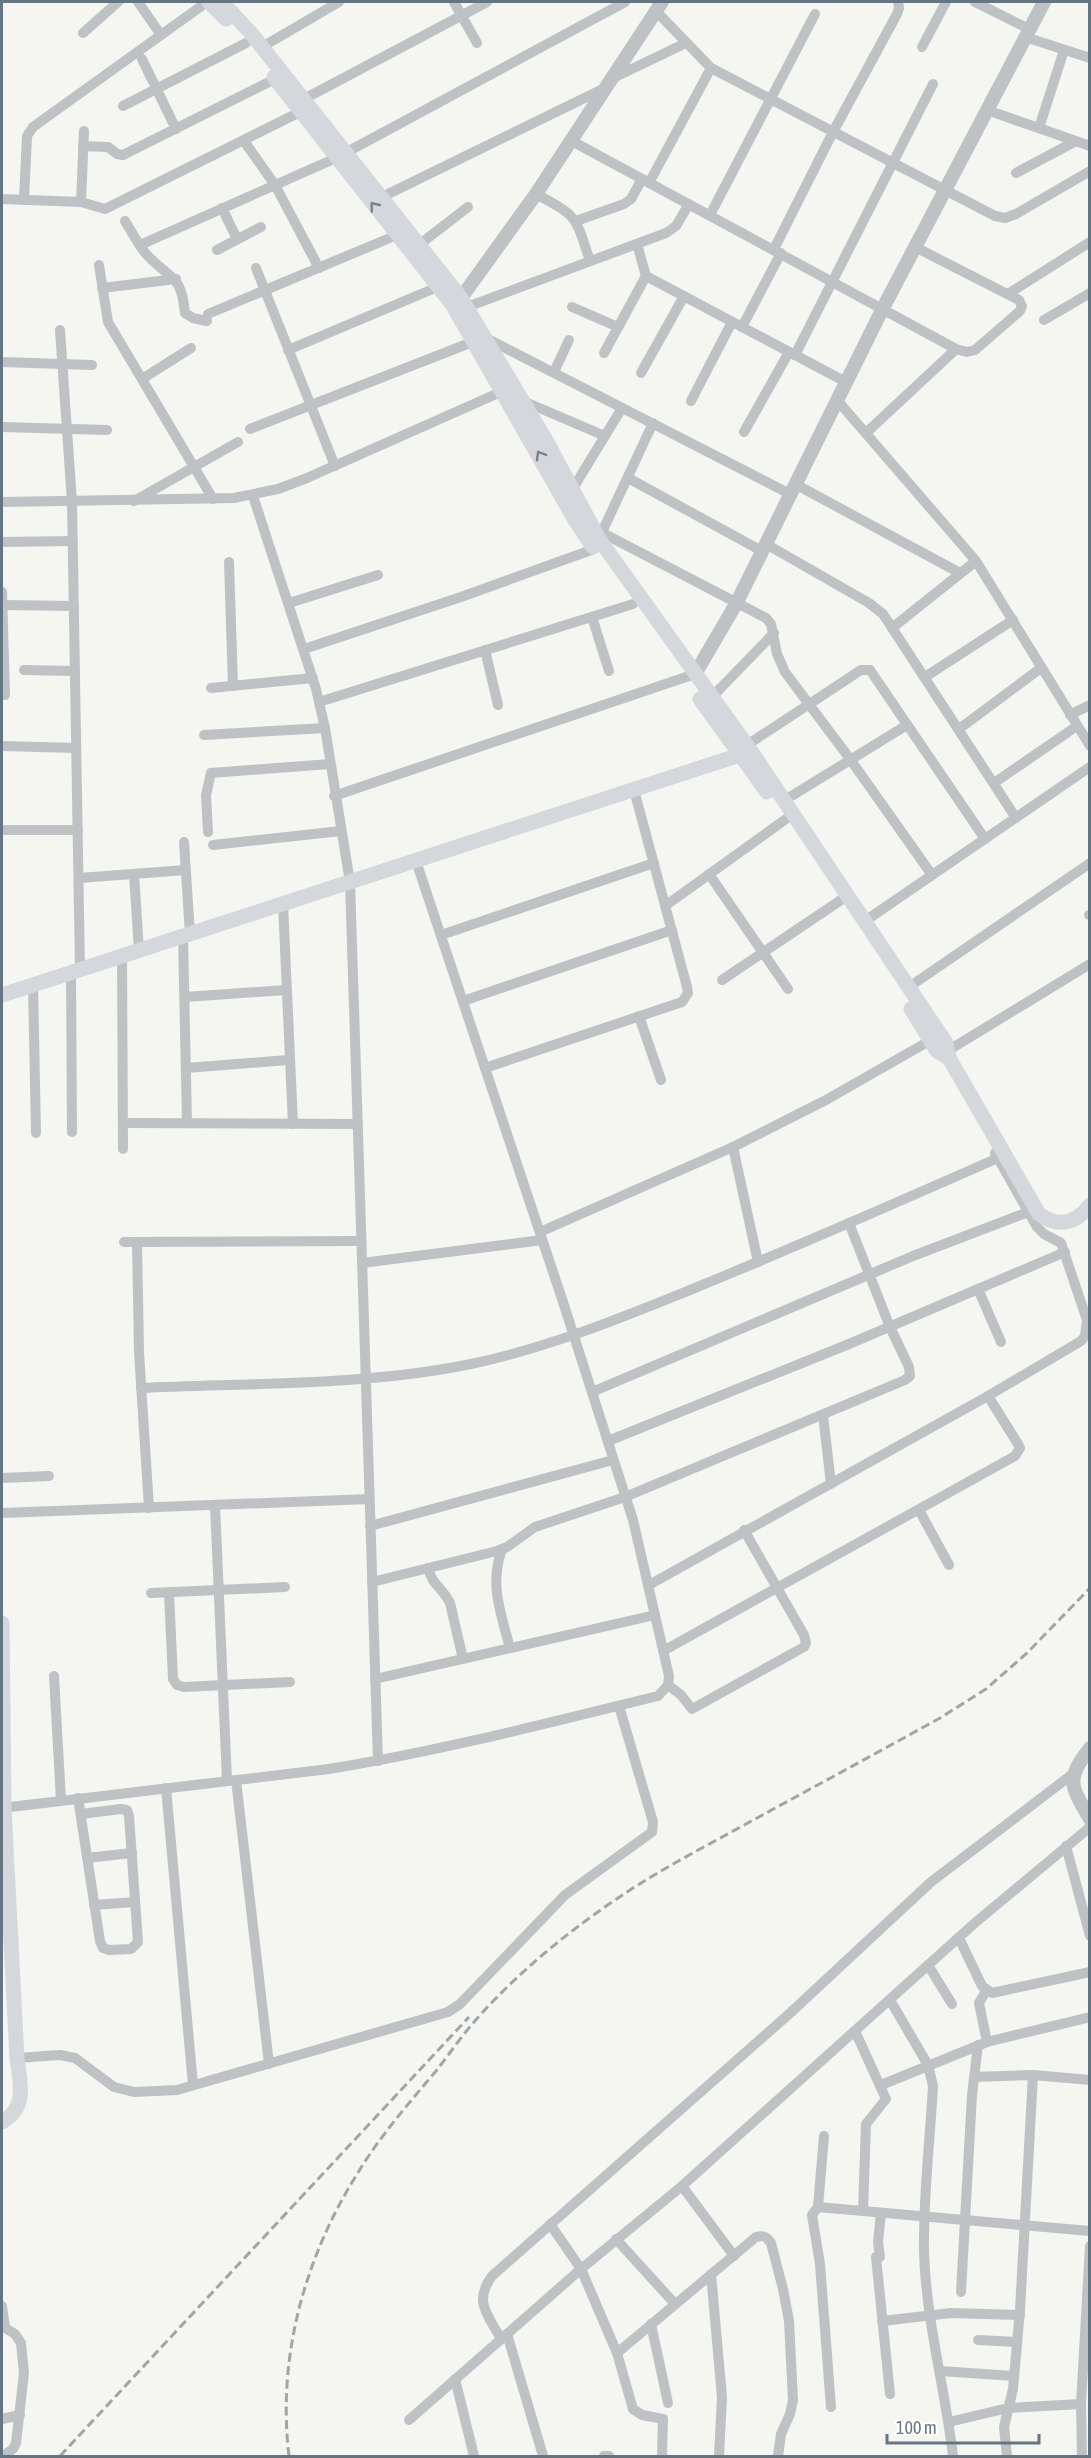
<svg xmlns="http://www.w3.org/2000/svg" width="1091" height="2458" viewBox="0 0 1091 2458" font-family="'Asap Condensed',sans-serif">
	<rect width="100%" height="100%" fill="#f5f5f1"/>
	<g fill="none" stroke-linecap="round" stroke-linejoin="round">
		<g stroke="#bec2c5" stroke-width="10">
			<path d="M 138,2 L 161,35"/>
			<path d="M 454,2 L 477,43"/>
			<path d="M 975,2 L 1029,29"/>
			<path d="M 656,11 L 711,68 L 995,216 L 1005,218 L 1016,214 L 1090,171"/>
			<path d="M 83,33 L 118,2"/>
			<path d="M 1025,37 L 1090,58"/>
			<path d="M 262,47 L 339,2"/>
			<path d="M 922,47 L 946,2"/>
			<path d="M 142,59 L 176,129"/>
			<path d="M 613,78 L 686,43"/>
			<path d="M 304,99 L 487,2"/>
			<path d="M 123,106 L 246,43"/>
			<path d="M 987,110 L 1090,146"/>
			<path d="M 1039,128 L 1064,50"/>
			<path d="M 570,140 L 956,349 L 967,352 L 975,350 L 1020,311 L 1022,306 L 1019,300 L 915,247"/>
			<path d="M 244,141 L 275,185 L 319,268"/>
			<path d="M 83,146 L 108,147 L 117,154 L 123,155 L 275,79"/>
			<path d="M 1016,173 L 1076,141"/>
			<path d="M 649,183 L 711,68"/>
			<path d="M 536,194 C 579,217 575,216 590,261"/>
			<path d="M 382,197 L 605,88"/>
			<path d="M 2,199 L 81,202 L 105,209 L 306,109"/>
			<path d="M 24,200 L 27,136 L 33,127 L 207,2"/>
			<path d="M 81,202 L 84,131"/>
			<path d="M 222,208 L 237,239"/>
			<path d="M 710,215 L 815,14"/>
			<path d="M 125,221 C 132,232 139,247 148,256 C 172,281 181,274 185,313 L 193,318 L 207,321"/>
			<path d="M 576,221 L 624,204 L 631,199 L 642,179"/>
			<path d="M 420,244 L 468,207"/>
			<path d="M 637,244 L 646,276 L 846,382"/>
			<path d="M 140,245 L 336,158 L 625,2"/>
			<path d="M 774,249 L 833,132 L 897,14 L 899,8 L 898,2"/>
			<path d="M 217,250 L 261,227"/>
			<path d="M 99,265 L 108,322 L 213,499"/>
			<path d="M 256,268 L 335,466"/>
			<path d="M 102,288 L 176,279"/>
			<path d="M 1008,294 L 1090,242"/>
			<path d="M 467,307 L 666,233 L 676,226 L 689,204"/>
			<path d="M 572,307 L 618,327"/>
			<path d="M 208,314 L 397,235"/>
			<path d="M 1044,320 L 1090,293"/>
			<path d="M 742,327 L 781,253"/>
			<path d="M 60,330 L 72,502 L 80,970"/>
			<path d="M 486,338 L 790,494"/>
			<path d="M 288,350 L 440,286"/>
			<path d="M 604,353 L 646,276"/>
			<path d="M 795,355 L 933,84"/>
			<path d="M 2,362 L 92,365"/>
			<path d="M 554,372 L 569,340"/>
			<path d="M 641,373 L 684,296"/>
			<path d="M 142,379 L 191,348"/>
			<path d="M 837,400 L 976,561 L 1090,746"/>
			<path d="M 523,401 L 605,436"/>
			<path d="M 691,401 L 732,322"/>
			<path d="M 2,427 L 107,430"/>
			<path d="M 250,429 L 475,341"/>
			<path d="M 744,432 L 789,352"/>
			<path d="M 866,433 L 956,349"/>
			<path d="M 628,478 L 762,551"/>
			<path d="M 795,484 L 960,573"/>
			<path d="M 572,490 L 622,408"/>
			<path d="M 253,496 L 316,689 L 325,728 L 350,882 L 378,1761"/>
			<path d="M 134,501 L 238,442"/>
			<path d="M 2,502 L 234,498 L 278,489 L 307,478 L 503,391"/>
			<path d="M 593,528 L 766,618 L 771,624 L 777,654 L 785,672 L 850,759 L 932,875"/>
			<path d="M 602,532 L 653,423"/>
			<path d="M 2,542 L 73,541"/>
			<path d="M 766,544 L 869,603 L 883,614 L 1016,818"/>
			<path d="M 229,562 L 233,686"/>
			<path d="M 2,592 L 5,695"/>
			<path d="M 289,603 L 378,575"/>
			<path d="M 2,605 L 74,606"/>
			<path d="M 592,617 L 609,671"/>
			<path d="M 892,628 L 976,561"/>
			<path d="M 304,649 L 461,597 L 594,549"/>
			<path d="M 485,650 L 498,705"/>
			<path d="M 24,670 L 75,671"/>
			<path d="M 925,677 L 1013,620"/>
			<path d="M 211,688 L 313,678"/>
			<path d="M 712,697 L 774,633"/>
			<path d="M 319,702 L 633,604"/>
			<path d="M 1070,715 L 1090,705"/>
			<path d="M 959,729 L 1041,668"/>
			<path d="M 204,735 L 325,728"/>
			<path d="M 747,745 L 861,670 L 870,670 L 985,839"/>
			<path d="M 2,746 L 76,748"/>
			<path d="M 994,783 L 1077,726"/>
			<path d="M 334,796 L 695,674"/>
			<path d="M 785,800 L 907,725"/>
			<path d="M 2,830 L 78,830"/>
			<path d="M 208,832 L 206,795 L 211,773 L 330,764"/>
			<path d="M 184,842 L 190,934"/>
			<path d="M 213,845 L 341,831"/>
			<path d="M 134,874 L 139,951"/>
			<path d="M 709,874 L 788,989"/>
			<path d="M 79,878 L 186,870"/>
			<path d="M 283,904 L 293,1124"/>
			<path d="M 665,906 L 786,819"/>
			<path d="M 1089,915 L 1090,915"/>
			<path d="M 865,921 L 1090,767"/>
			<path d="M 441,935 L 654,863"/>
			<path d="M 183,937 L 187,1123"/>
			<path d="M 122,956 L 123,1149"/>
			<path d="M 71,973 L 72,1132"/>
			<path d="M 722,980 L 841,900"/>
			<path d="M 33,985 L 36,1133"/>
			<path d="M 909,987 L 1090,863"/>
			<path d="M 185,997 L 286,990"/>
			<path d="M 463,1001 L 672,930"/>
			<path d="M 639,1016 L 661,1080"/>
			<path d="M 949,1050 L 1090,964"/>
			<path d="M 186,1068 L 288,1060"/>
			<path d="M 485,1068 L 682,1002 L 688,993 L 687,987 L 634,790"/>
			<path d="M 124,1123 L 358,1124"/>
			<path d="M 733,1147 L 758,1262"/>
			<path d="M 540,1232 L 733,1147 L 826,1100 L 931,1040"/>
			<path d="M 124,1242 L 361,1241"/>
			<path d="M 137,1242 L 139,1352 L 149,1508"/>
			<path d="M 362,1263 L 542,1240"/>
			<path d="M 978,1289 L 1001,1342"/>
			<path d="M 141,1388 C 251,1383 363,1386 471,1364 C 547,1348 618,1319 690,1290 C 793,1248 896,1203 998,1158"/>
			<path d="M 592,1392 L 913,1256 L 1028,1212"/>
			<path d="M 823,1415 L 831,1484"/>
			<path d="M 608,1441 L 849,1344 L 1065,1252"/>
			<path d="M 2,1478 L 49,1476"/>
			<path d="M 215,1505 L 227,1781"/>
			<path d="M 919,1510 L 949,1565"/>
			<path d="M 2,1513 L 369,1499"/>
			<path d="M 370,1526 L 613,1460"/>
			<path d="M 502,1549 C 489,1585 501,1613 510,1648"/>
			<path d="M 428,1568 C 432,1585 443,1588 450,1603 L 463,1659"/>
			<path d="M 372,1582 L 497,1551 L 507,1547 L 535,1527 L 625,1497 L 905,1380 L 910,1376 L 909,1367 L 890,1327 L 849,1223"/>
			<path d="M 649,1585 L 988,1396 L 1081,1341 L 1085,1336 L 1087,1320 L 1061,1243 L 1044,1234 L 1037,1227 L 995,1153"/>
			<path d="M 151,1593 L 285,1587"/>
			<path d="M 169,1593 L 173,1679 L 177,1685 L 184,1687 L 290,1682"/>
			<path d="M 663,1651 L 1015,1456 L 1020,1448 L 1018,1444 L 988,1396"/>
			<path d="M 54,1676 L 61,1800"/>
			<path d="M 375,1679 L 655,1615"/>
			<path d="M 668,1685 L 681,1695 L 692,1709 L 804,1647 L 806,1643 L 804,1635 L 744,1530"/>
			<path d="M 236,1780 L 269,2064"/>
			<path d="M 166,1788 L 193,2085"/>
			<path d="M 78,1798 L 100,1941 L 103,1948 L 109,1950 L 131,1949 L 138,1942 L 129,1816 L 127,1810 L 121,1809 L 81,1814"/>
			<path d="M 2,1808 L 329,1769 C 440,1751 548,1723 658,1696 L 668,1685 L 669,1676 L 633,1520 L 563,1302 L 416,861"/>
			<path d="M 1066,1846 L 1090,1936"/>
			<path d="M 87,1858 L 132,1853"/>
			<path d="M 94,1905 L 135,1902"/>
			<path d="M 959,1938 L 982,1986 L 992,1993 L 1090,1972"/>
			<path d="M 928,1965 L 952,2004"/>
			<path d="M 986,1991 L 979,2003 L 987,2042"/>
			<path d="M 890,2000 L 928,2065 L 933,2086 C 930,2141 923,2197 924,2252 C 926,2321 945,2388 953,2456"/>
			<path d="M 855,2031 L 886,2099 L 866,2124 L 863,2211"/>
			<path d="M 17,2058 L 60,2055 L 75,2058 L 114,2087 L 134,2092 L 177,2090 L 448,2012 L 460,2004 L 565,1895 L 652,1832 L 653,1822 L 619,1706"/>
			<path d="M 974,2077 L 1033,2075 L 1090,2080"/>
			<path d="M 881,2085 L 987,2042 L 1090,2017"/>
			<path d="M 682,2186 L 734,2256"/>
			<path d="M 818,2207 L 824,2136"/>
			<path d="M 550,2224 L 581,2269 L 617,2353 L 633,2409 L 642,2415 L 663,2419 L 662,2456"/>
			<path d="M 616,2239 L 675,2304"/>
			<path d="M 876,2257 L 890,2394"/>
			<path d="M 880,2257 L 878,2242 L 881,2213"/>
			<path d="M 711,2274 L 722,2397 L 719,2456"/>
			<path d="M 961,2292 L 972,2095 L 978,2045"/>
			<path d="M 2,2306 L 5,2328 L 15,2334 L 21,2343 L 24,2373 L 16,2443 L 13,2449 L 3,2456"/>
			<path d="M 882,2321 L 951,2313 L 1020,2315"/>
			<path d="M 651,2324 L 668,2403"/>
			<path d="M 507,2334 L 543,2456"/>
			<path d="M 501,2339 C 488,2315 473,2302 492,2276 L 788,2015 L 931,1882 L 1074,1773"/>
			<path d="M 978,2340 L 1017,2342"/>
			<path d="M 617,2353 L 756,2237 C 764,2235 767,2237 771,2243 L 783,2289 L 789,2321 L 793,2400 L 790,2414 L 781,2434 L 778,2456"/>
			<path d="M 940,2371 L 1014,2376"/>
			<path d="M 455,2379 L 474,2456"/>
			<path d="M 831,2407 L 820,2264 L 812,2215 L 818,2207 L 1090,2231"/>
			<path d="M 2,2419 L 20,2415"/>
			<path d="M 409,2420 L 581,2269 L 682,2186 L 976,1922 L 1090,1827"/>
			<path d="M 949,2422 L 1008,2408 L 1081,2404"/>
			<path d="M 604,2456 L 609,2456"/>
			<path d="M 1007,2456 L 1004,2427 L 1013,2389 L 1020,2310 L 1033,2075"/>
			<path d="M 1082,2456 L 1081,2404 L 1090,2246"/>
		</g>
		<g stroke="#bec2c5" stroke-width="14">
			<path d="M 454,303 L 461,298 L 536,194 L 662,2"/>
			<path d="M 695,674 L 736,604 L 883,308 L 1044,2"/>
			<path d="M 1090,1748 C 1065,1780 1071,1786 1090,1819"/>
		</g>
		<g stroke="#d4d8dc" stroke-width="15">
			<path d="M 209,2 L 226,19"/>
			<path d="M 222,2 L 250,32 L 461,298 L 547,442 L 599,539 L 751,751 L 946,1043 L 949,1058 L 1039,1214 C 1058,1228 1076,1224 1090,1205"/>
			<path d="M 274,77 L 452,304 L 575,520 L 593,547"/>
			<path d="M 700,699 L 767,792"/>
			<path d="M 2,995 L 749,752"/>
			<path d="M 911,1009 L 937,1051 L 949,1058"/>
			<path d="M 2,1623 L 4,1808 L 17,2058 C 20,2084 28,2107 2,2122"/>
		</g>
		<g stroke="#9fa6aa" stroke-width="3" stroke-dasharray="9 4.5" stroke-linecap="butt">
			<path d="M 60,2456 L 469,2017"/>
			<path d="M 289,2456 C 277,2356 305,2256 359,2171 C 381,2135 409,2103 436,2071 C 451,2052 465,2031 482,2013 C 524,1967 575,1926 627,1892 C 665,1867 706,1846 746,1824 C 810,1789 875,1754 940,1718 L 986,1689 L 1027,1653 L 1090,1588"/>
		</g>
	</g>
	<defs><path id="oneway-chevron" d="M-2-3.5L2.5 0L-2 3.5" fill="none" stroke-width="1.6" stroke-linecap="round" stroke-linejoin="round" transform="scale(1.5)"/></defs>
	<g stroke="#76848f">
		<use href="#oneway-chevron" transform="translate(374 206) rotate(-129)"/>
		<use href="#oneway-chevron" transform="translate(540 455) rotate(-120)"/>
	</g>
	<rect width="1091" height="2458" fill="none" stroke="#657581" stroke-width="6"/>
	<path d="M887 2434v9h152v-9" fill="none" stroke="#657581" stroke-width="3"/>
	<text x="896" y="2434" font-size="18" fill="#657581" stroke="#ffffff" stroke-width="4.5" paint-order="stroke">100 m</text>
</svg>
